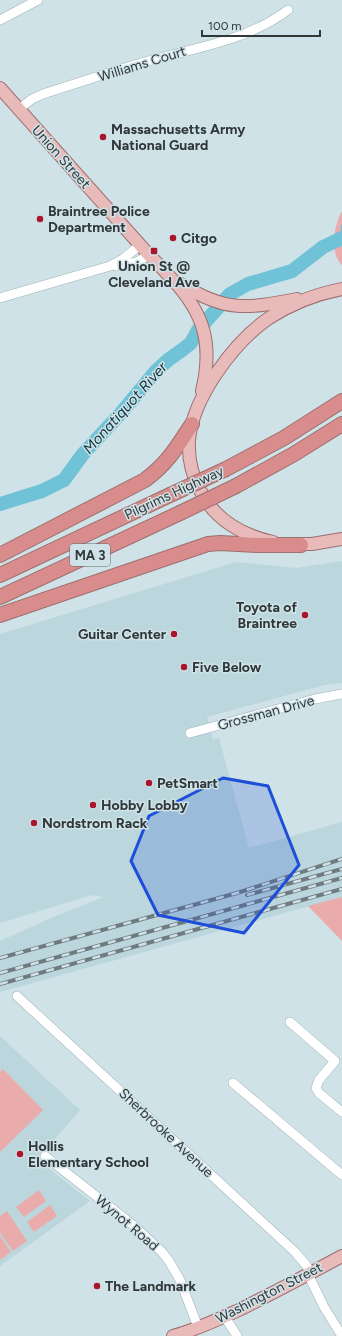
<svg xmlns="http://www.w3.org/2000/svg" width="342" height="1336" viewBox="0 0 342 1336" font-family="Figtree,sans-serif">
	<rect width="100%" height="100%" fill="#cfe2e7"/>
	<g fill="#bbd6dd">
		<path d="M 342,561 L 342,683 L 324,685 L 207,717 L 213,740 L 219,738 L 249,848 L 342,822 L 342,897 L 0,992 L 0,941 L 58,915 L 104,897 L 92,895 L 0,923 L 0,634 L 236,562 L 296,568 Z"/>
		<path d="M 0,1036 L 80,1110 L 37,1159 L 90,1201 L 0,1266 Z"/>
	</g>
	<g fill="#eaacab">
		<path d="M 342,211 L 342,265 C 329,253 334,225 342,211 Z"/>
		<path d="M 342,897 L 342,941 L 308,906 Z"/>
		<path d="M 3,1069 L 43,1110 L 0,1152 L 0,1072 Z"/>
		<path d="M 39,1190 L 46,1201 L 24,1217 L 16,1207 Z"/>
		<path d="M 50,1205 L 57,1216 L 34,1232 L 27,1222 Z"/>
		<path d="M 7,1211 L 27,1241 L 13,1251 L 0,1233 L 0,1216 Z"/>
		<path d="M 0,1236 L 11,1252 L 0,1260 Z"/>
	</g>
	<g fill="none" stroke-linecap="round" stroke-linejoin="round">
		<path stroke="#70c2d6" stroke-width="2.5" d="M 342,226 L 342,236"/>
		<path stroke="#70c2d6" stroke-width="14" d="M 0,504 L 42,491 L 64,480 L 83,454 L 121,413 L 156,371 L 168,360 L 182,350 L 191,343 L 198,330 L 230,294 L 248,284 L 292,271 L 323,247 L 342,238"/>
		<g stroke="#a1b3b7" stroke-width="10">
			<g id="minor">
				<path d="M 0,20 L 38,0"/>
				<path d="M 19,109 L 32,99 L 43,94 C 78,83 113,71 148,61 C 196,48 248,40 288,10"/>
				<path d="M 116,266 L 137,262 L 149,255"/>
				<path d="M 0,298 L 110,266 L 123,259 L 140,245"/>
				<path d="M 190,733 L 315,699 L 342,694"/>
				<path d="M 17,996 L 295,1252 L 306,1265 L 311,1273"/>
				<path d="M 290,1022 L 335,1061 L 319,1080 L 316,1088 L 319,1093 L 342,1112"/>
				<path d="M 233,1083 L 342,1175"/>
				<path d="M 45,1156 L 133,1225 L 162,1252 L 169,1261 L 180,1280 L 198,1327"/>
				<path d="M 308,1274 L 324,1307 L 342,1336"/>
				<path d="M 225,1317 L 237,1336"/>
			</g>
		</g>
		<g stroke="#9d6f6f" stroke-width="14">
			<g id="major">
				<path d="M 0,88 L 149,255 C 157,263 165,271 172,279 C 205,314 213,345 202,391"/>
				<path d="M 181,284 C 225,312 247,309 297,299"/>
				<path d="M 273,542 C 244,536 215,520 201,492 C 192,476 188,458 189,440 C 193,397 234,342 269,318 C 291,304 316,294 342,289"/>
				<path d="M 292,544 L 312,544 L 342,539"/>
				<path d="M 173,1336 C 196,1330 219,1319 241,1309 C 275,1292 309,1274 342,1256"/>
			</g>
		</g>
		<g stroke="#9d6f6f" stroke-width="16">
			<g id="highway">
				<path d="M 226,469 L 284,438 L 342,401"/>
				<path d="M 236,486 L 294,454 L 342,424"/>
				<path d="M 0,555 L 145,480 C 168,463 177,447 192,424"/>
				<path d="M 0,575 L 170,495"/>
				<path d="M 0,597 L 180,513"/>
				<path d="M 0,615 L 208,544 L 220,543 L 257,545 L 301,545"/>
			</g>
		</g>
		<use href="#minor" stroke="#fff" stroke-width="9"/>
		<use href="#major" stroke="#e8bbba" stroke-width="12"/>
		<use href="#highway" stroke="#d88d8c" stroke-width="14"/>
		<g stroke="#6f7b7e" stroke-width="4">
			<g id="rail">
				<path d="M 247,895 L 342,869"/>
				<path d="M 0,958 L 237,893 L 342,859"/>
				<path d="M 0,973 L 342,878"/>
				<path d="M 0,984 L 342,889"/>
			</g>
		</g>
		<use href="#rail" stroke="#cfe2e7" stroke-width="2.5" stroke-dasharray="8" stroke-linecap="butt"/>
		<g stroke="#9d6f6f" stroke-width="16" stroke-linecap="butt">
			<g id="highway-bridge">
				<path d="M 170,495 L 226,469"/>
				<path d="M 180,513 L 236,486"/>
			</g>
		</g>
		<use href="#highway-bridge" stroke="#d88d8c" stroke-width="14"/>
	</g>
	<path fill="#1d4ed8" fill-opacity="0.2" stroke="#1d4ed8" stroke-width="3" stroke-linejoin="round" d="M 223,778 L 268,786 L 299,865 L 244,933 L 158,915 L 131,861 L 149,816 Z"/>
	<g fill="#aa152d" stroke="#cfe2e7" stroke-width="1.5">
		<circle cx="103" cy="137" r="4"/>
		<circle cx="40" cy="219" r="4"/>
		<circle cx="173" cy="238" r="4"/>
		<rect x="150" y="247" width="8" height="8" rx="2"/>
		<circle cx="305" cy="615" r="4"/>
		<circle cx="174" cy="634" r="4"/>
		<circle cx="184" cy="667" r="4"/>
		<circle cx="149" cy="783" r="4"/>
		<circle cx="93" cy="805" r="4"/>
		<circle cx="34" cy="823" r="4"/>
		<circle cx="20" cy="1154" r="4"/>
		<circle cx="97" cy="1286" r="4"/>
	</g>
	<g text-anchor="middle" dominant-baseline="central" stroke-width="3" stroke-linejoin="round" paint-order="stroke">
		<rect fill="#cfe2e7" stroke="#606a6d" stroke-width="1" x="70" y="544" width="40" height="22" rx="3"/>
		<g font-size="13" font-weight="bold" fill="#303739">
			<text x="90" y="555">MA 3</text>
		</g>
		<g font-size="14" fill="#303739" stroke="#cfe2e7">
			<text transform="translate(142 64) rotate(-17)">Williams Court</text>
			<text transform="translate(61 157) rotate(48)">Union Street</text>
			<text transform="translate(174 493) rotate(-25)">Pilgrims Highway</text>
			<text transform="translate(266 713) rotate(-15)">Grossman Drive</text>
			<text transform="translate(166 1133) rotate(43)">Sherbrooke Avenue</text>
			<text transform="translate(127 1223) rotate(40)">Wynot Road</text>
			<text transform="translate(269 1293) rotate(-27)">Washington Street</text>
		</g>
		<g font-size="14" font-weight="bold" fill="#303739" stroke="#cfe2e7" text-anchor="start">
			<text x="111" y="129">Massachusetts Army<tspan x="111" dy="16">National Guard</tspan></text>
			<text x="48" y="211">Braintree Police<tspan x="48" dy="16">Department</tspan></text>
			<text x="181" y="238">Citgo</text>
			<text x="154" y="266" text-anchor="middle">Union St @<tspan x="154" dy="16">Cleveland Ave</tspan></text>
			<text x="297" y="607" text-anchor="end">Toyota of<tspan x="297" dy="16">Braintree</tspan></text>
			<text x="166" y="634" text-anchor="end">Guitar Center</text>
			<text x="192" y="667">Five Below</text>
			<text x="157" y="783">PetSmart</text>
			<text x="101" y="805">Hobby Lobby</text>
			<text x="42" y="823">Nordstrom Rack</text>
			<text x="28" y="1146">Hollis<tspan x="28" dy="16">Elementary School</tspan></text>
			<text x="105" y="1286">The Landmark</text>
		</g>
		<g font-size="15" font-style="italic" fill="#0b343c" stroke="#cfe2e7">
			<text transform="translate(125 408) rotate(-48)">Monatiquot River</text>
		</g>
	</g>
	<path d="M202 30v6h118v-6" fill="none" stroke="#303739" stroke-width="2"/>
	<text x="208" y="30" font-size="12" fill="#303739" stroke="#cfe2e7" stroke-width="3" paint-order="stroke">100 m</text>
</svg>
